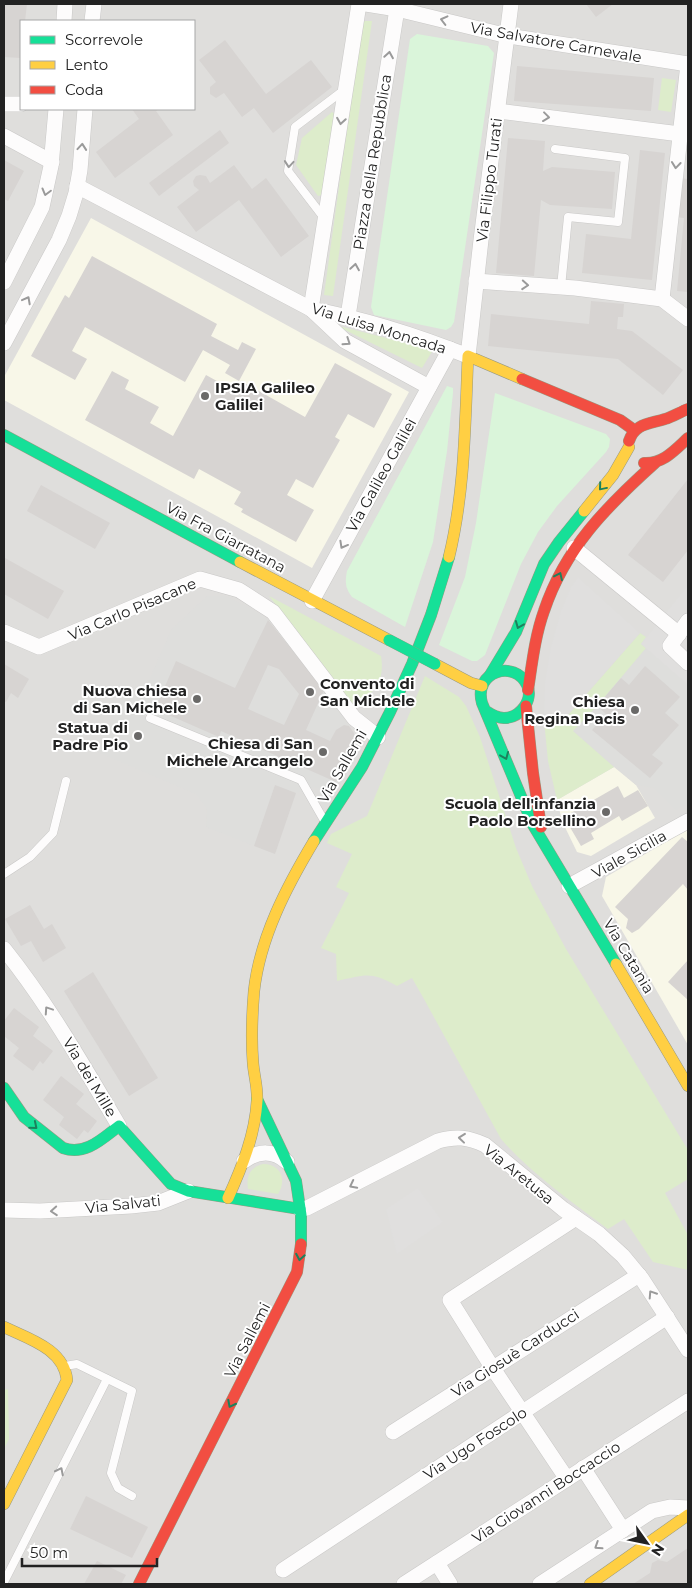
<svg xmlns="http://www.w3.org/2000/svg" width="692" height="1588" viewBox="0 0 692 1588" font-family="Montserrat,sans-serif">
	<rect width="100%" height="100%" fill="#f0eeeb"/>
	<path fill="#dfdedc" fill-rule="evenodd" d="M 4,4 L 688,4 L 688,1584 L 4,1584 ZM 21,21 L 194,21 L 194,109 L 21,109 Z"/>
	<g fill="#f8f7e8">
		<path d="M 91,218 L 409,392 L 312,568 L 4,400 L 4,377 Z"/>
		<path d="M 614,767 L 636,785 L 655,818 L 591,856 L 577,852 L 562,821 L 557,800 Z"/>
		<path d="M 688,829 L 688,1045 L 602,896 L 606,877 Z"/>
	</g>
	<g fill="#dededc">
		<path d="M 207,596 L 225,596 L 259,613 L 268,620 L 324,690 L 354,733 L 354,742 L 331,794 L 315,787 L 296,793 L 275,854 L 206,827 L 207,809 L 196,794 L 98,752 L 124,690 L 142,696 L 171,630 Z"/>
		<path d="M 646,648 L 688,685 L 688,803 L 676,810 L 654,788 L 636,785 L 573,731 L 597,706 Z"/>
	</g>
	<g fill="#ddeccb">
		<path d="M 362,21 L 372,21 L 333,296 L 324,295 Z"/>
		<path d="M 662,78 L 676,80 L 671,112 L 658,110 Z"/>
		<path d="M 332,112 L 335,114 L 322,195 L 318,196 L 296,165 L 302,138 Z"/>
		<path d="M 335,325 L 433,350 L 422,368 Z"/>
		<path d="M 269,596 L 381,656 C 385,681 375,694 353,705 Z"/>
		<path d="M 640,633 L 646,637 L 641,644 L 646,648 L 597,706 L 573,731 L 614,767 L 557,800 L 548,761 L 544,720 L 561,723 Z"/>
		<path d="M 425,676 L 459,697 L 466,706 L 480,737 L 516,848 L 532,886 L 566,949 L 688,1150 L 688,1179 L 665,1193 L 688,1235 L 688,1270 L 653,1262 L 624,1219 L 608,1229 C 571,1201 532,1174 501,1139 L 424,999 L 412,978 L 397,986 C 370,971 366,975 337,981 L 336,954 L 321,948 L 349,893 L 336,887 L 352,854 L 327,843 L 331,834 L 367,816 Z"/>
		<path d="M 263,1164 C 281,1164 287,1180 278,1194 L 248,1189 C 246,1176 250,1167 263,1164 Z"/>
		<path d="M 8,1389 L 9,1439 L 4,1449 L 4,1390 Z"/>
	</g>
	<g fill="#daf5da">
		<path d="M 417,34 L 488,46 L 494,53 L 454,322 L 451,327 L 446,330 L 374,315 L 371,307 L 410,39 Z"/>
		<path d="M 447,386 L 453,388 L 453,393 L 447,451 L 433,542 L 405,627 L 352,597 C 345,588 345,582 347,571 Z"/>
		<path d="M 495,393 L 606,434 L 610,439 L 609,447 L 606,452 L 557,506 L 538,532 L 521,564 L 485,655 L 477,661 L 472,661 L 439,645 L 465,577 L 476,523 Z"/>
	</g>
	<g fill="#e0dfde">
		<path d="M 578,577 L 640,633 L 561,723 L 544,720 L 545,683 L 551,647 L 561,611 L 571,587 Z"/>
		<path d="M 688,585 L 688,685 L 641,644 Z"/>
		<path d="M 418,1188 L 443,1222 L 397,1254 L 386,1209 Z"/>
	</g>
	<g fill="#d7d4d2" fill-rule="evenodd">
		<path d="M 4,4 L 27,4 L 25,21 L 21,21 L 21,58 L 4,57 Z"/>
		<path d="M 586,4 L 613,4 L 596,17 Z"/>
		<path d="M 225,40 L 266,94 L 311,60 L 332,87 L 273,133 L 254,108 L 242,117 L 224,93 L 216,98 L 210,94 L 210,87 L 216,82 L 199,60 Z"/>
		<path d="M 517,66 L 654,78 L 651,111 L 514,101 Z"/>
		<path d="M 132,109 L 159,109 L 156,111 L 173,135 L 115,178 L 96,152 L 139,119 Z"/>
		<path d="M 220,130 L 229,143 L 159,196 L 149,183 Z"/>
		<path d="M 508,138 L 545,141 L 543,171 L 552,167 L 615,172 L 612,209 L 550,205 L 541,200 L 534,276 L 496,273 Z"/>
		<path d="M 640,150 L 665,153 L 652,280 L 582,273 L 586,234 L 631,239 Z"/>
		<path d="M 4,160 L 24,171 L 8,201 L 4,199 Z"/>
		<path d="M 234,165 L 252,189 L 266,178 L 309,236 L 281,257 L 239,200 L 196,232 L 177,207 L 199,190 L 194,186 L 193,181 L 196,176 L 200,175 L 206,176 L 210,183 Z"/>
		<path d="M 680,178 L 688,179 L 688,292 L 677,291 L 684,218 L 676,217 Z"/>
		<path d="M 92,256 L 217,324 L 211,336 L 238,350 L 242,342 L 256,349 L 239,381 L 225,373 L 230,365 L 203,350 L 185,382 L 85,327 L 72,351 L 87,359 L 75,380 L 31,356 L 65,295 L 69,298 Z"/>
		<path d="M 591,301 L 624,304 L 623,317 L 618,317 L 617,329 L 632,331 L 683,370 L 663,395 L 618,359 L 488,346 L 491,314 L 589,324 Z"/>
		<path d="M 335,363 L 392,394 L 374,428 L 348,414 L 335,437 L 340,440 L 313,488 L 296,479 L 287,495 L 314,510 L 296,542 L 241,512 L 243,509 L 234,504 L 241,492 L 199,469 L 194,479 L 85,420 L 112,371 L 129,380 L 125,389 L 159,407 L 150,423 L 173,436 L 206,375 L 235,391 L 241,381 L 305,417 Z"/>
		<path d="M 688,479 L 688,550 L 663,582 L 628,555 Z"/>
		<path d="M 41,485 L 110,523 L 95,549 L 27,511 Z"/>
		<path d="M 5,558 L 64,591 L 48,619 L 4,594 Z"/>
		<path d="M 268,620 L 324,690 L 306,730 L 330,741 L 336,730 L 344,725 L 349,726 L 354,733 L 354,742 L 336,782 L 221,731 L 219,737 L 155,709 L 176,661 L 235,688 ZM 268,665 L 279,669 L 299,694 L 284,725 L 248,709 Z"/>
		<path d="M 4,664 L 29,679 L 18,698 L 11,693 L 6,702 L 4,701 Z"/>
		<path d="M 645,666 L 680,697 L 665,713 L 679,725 L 652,755 L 663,763 L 650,778 L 592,730 L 606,714 L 597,706 L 621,678 L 629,685 Z"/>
		<path d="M 275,785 L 296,793 L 275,854 L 254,846 Z"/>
		<path d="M 618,786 L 624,798 L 638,790 L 648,806 L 622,821 L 619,816 L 591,833 L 594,839 L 581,846 L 564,817 Z"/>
		<path d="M 682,837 L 688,842 L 688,890 L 683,884 L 639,929 L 632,933 L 626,928 L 628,919 L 615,907 Z"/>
		<path d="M 30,905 L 44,929 L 52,924 L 66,948 L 43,962 L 31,941 L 21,946 L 5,919 Z"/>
		<path d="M 688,960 L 688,1000 L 668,982 Z"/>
		<path d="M 93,972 L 158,1078 L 129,1096 L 64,991 Z"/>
		<path d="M 14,1008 L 39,1027 L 33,1036 L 53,1051 L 43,1064 L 40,1061 L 33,1071 L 13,1056 L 19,1048 L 4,1036 L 4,1021 Z"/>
		<path d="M 61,1076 L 84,1094 L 76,1104 L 97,1121 L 88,1133 L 84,1130 L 77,1139 L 59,1125 L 64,1117 L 43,1100 Z"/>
		<path d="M 86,1496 L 148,1527 L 132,1558 L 70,1529 Z"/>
		<path d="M 688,1548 L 688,1584 L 633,1584 L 650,1573 L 652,1563 L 658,1560 L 667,1562 Z"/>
		<path d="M 97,1561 L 126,1575 L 121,1584 L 84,1584 Z"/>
	</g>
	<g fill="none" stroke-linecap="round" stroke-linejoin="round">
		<g stroke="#c9c8c7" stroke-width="9">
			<g id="lane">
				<path d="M 555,149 L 625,158 L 618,222 L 568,217 L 561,287"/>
				<path d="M 324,218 L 288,171 L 295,127 L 344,90"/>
				<path d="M 150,718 L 301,780 L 325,822"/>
				<path d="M 4,874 L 30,857 L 53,833 L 66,781"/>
				<path d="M 65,1366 L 77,1364 L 132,1391 L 111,1473 L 118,1488 L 132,1496"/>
				<path d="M 4,1582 L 107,1379"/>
			</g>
		</g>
		<g stroke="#c9c8c7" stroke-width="16">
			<g id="street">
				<path d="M 366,4 L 397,9 L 508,36 L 688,64"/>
				<path d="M 64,21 L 65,4"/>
				<path d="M 92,21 L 94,4"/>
				<path d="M 4,104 L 21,104"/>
				<path d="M 498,111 L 680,134"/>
				<path d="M 4,136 L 52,162"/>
				<path d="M 77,186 L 311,309 C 365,319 418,336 468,356 L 481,240 L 511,4"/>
				<path d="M 476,281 L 575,288 L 662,299 L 688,319"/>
				<path d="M 4,282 L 42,207 L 51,166 L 56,109"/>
				<path d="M 662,299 L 688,64"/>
				<path d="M 311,309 L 359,4"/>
				<path d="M 311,309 L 345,341 L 429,387"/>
				<path d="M 348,316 L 397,9"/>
				<path d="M 4,343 L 59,240 L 69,216 L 76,193 L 80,170 L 85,109"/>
				<path d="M 574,548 L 679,634"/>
				<path d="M 312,601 L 450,349"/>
				<path d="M 688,621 L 670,646 L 688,663"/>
				<path d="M 4,632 L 39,647 L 200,579 L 239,590 L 273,612 L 354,718 L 378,737"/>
				<path d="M 569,886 L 688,821"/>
				<path d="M 4,949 C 48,1004 83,1065 119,1126"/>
				<path d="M 244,1161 C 259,1150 274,1150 287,1162"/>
				<path d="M 300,1209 L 307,1208 L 438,1141 C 456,1136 468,1137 485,1145 L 563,1209 L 599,1234 L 623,1256 L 642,1279 L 688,1350"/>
				<path d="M 4,1210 L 40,1211 L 131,1206 L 158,1203 L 188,1191"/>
				<path d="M 393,1432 L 639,1275"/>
				<path d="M 583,1468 L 623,1530"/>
				<path d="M 567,1479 L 492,1367 L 450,1300 L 576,1218"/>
				<path d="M 437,1563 L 450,1584"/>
				<path d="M 283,1570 L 667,1317"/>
				<path d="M 404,1584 L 688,1401"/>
				<path d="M 540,1584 L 652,1511 L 670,1507 L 688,1508"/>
			</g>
		</g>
		<g stroke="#999a82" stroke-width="12">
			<g id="fast">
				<path d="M 4,435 L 240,562"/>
				<path d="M 490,675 L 516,632 L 544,564 L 559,542 L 584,511"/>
				<path d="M 486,711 C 492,715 497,718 504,718 C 520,718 534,700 527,685 C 515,659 473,671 482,703 L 533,825 L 616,964"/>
				<path d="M 314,841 L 362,767 L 390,712 L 412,664 L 431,615 L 449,557"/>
				<path d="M 4,1088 L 24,1117 L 63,1148 C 85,1156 102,1139 119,1126 L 171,1184 L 188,1191 L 300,1209"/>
				<path d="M 257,1099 L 296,1181 L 301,1215 L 301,1244"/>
			</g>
		</g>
		<g stroke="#999a82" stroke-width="12">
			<g id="slow">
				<path d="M 584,511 L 613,475 L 629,447"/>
				<path d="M 449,557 C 465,491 465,423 468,356 L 522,379"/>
				<path d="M 240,562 L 389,640"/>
				<path d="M 435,664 L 471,683 L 482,686"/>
				<path d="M 616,964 L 688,1086"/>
				<path d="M 228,1198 C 242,1167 255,1135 257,1101 C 258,1088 254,1076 253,1063 C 251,1039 252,1015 254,991 C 260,937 287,886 314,841"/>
				<path d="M 4,1327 C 29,1339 64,1349 67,1380 L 4,1504"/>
				<path d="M 590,1584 L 688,1515"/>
			</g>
		</g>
		<g stroke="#999a82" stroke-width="12">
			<g id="jam">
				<path d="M 522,379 L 620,420 L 634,430"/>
				<path d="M 629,441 C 635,423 650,424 665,419 C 673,417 680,412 688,409"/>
				<path d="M 644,463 C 663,464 675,450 688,438"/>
				<path d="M 528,690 C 532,664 535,636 544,611 C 565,548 607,506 655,463"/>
				<path d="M 526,706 L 533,773 L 541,827"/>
				<path d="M 139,1584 L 297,1272 L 301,1244"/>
			</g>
		</g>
		<use href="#lane" stroke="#fdfcfc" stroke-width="8"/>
		<use href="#street" stroke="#fdfcfc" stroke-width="15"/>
		<use href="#fast" stroke="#16e098" stroke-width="11"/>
		<use href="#slow" stroke="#ffcf43" stroke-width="11"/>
		<use href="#jam" stroke="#f24e42" stroke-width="11"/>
		<g stroke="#999a82" stroke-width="12" stroke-linecap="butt">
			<path id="fast-bridge" d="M 389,640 L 435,664"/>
		</g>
		<use href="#fast-bridge" stroke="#16e098" stroke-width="11"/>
	</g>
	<defs><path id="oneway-chevron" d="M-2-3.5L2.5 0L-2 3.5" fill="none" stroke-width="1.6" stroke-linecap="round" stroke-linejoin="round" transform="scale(1.25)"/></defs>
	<g stroke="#9a9a9a">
		<use href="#oneway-chevron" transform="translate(444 20) rotate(-166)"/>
		<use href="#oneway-chevron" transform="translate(389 55) rotate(-81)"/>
		<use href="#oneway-chevron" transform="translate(546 117) rotate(7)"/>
		<use href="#oneway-chevron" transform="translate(341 121) rotate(99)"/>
		<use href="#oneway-chevron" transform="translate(82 147) rotate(-85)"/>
		<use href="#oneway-chevron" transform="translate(289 164) rotate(95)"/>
		<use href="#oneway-chevron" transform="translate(676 165) rotate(96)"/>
		<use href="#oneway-chevron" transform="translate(46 192) rotate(105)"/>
		<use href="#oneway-chevron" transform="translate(355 267) rotate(-81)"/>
		<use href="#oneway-chevron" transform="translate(525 285) rotate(4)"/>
		<use href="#oneway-chevron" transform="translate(27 300) rotate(-62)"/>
		<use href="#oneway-chevron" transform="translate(347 342) rotate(34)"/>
		<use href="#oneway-chevron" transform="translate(343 545) rotate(119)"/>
		<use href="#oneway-chevron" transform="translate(48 1010) rotate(-124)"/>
		<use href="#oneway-chevron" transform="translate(462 1138) rotate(-174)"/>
		<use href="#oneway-chevron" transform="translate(353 1185) rotate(153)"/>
		<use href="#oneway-chevron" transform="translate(54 1211) rotate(176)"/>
		<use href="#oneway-chevron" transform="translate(652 1294) rotate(-123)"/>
		<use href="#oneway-chevron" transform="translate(60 1471) rotate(-63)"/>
		<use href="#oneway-chevron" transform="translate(598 1546) rotate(147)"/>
	</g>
	<g stroke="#1c815d">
		<use href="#oneway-chevron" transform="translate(602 487) rotate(130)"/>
		<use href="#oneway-chevron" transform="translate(559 576) rotate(-65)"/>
		<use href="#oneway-chevron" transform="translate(519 625) rotate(112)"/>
		<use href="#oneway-chevron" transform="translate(505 756) rotate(67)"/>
		<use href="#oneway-chevron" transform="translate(34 1126) rotate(40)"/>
		<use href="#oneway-chevron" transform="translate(300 1257) rotate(100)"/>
		<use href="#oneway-chevron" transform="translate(231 1404) rotate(117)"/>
	</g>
	<g fill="#6a6968" stroke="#fff" stroke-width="2">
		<circle cx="205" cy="396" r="5"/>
		<circle cx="310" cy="692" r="5"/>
		<circle cx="197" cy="699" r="5"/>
		<circle cx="635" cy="710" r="5"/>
		<circle cx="138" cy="736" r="5"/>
		<circle cx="323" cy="752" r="5"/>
		<circle cx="606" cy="812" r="5"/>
	</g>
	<g text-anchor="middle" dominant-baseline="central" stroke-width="4" stroke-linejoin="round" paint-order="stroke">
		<g font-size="15" fill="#222" stroke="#fff">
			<text transform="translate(556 42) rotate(10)">Via Salvatore Carnevale</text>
			<text transform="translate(372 162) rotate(-81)">Piazza della Repubblica</text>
			<text transform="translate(489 180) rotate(-83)">Via Filippo Turati</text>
			<text transform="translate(379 328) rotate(17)">Via Luisa Moncada</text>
			<text transform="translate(381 475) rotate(-61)">Via Galileo Galilei</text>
			<text transform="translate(226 537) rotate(28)">Via Fra Giarratana</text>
			<text transform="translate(132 609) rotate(-23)">Via Carlo Pisacane</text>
			<text transform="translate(342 766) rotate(-60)">Via Sallemi</text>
			<text transform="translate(629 854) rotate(-29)">Viale Sicilia</text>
			<text transform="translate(629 956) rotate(59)">Via Catania</text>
			<text transform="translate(90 1077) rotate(59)">Via dei Mille</text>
			<text transform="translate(519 1174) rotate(39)">Via Aretusa</text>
			<text transform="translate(123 1204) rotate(-6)">Via Salvati</text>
			<text transform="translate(247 1340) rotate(-63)">Via Sallemi</text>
			<text transform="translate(515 1353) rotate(-33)">Via Giosuè Carducci</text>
			<text transform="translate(475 1443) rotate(-33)">Via Ugo Foscolo</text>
			<text transform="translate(546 1492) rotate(-33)">Via Giovanni Boccaccio</text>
		</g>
		<g font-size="15" font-weight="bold" fill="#222" stroke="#fff" text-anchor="end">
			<text x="215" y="387" text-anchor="start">IPSIA Galileo<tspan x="215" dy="17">Galilei</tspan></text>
			<text x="320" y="683" text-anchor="start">Convento di<tspan x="320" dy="17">San Michele</tspan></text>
			<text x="187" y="690">Nuova chiesa<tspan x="187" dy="17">di San Michele</tspan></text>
			<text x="625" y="701">Chiesa<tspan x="625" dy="17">Regina Pacis</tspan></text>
			<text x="128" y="727">Statua di<tspan x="128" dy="17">Padre Pio</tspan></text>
			<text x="313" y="743">Chiesa di San<tspan x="313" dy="17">Michele Arcangelo</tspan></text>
			<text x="596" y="803">Scuola dell'infanzia<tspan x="596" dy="17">Paolo Borsellino</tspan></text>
		</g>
	</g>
	<rect width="692" height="1588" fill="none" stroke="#222222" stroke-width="10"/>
	<rect x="20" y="20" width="175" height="90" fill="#ffffff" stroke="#a7a7a7"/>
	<rect x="30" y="36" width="25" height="8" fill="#16e098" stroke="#a7a7a7"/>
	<text x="65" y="45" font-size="15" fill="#222222">Scorrevole</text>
	<rect x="30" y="61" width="25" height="8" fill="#ffcf43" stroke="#a7a7a7"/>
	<text x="65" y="70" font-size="15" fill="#222222">Lento</text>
	<rect x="30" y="86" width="25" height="8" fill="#f24e42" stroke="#a7a7a7"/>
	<text x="65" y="95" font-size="15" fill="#222222">Coda</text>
	<g transform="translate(647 1543) rotate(123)" stroke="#ffffff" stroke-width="4" paint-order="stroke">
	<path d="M0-4L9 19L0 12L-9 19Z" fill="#222222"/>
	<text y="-8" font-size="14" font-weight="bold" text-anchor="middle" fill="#222222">N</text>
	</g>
	<path d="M22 1558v8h135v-8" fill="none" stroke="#222222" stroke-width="2.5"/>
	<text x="30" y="1558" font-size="15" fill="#222222" stroke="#ffffff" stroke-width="4" paint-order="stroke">50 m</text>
</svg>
